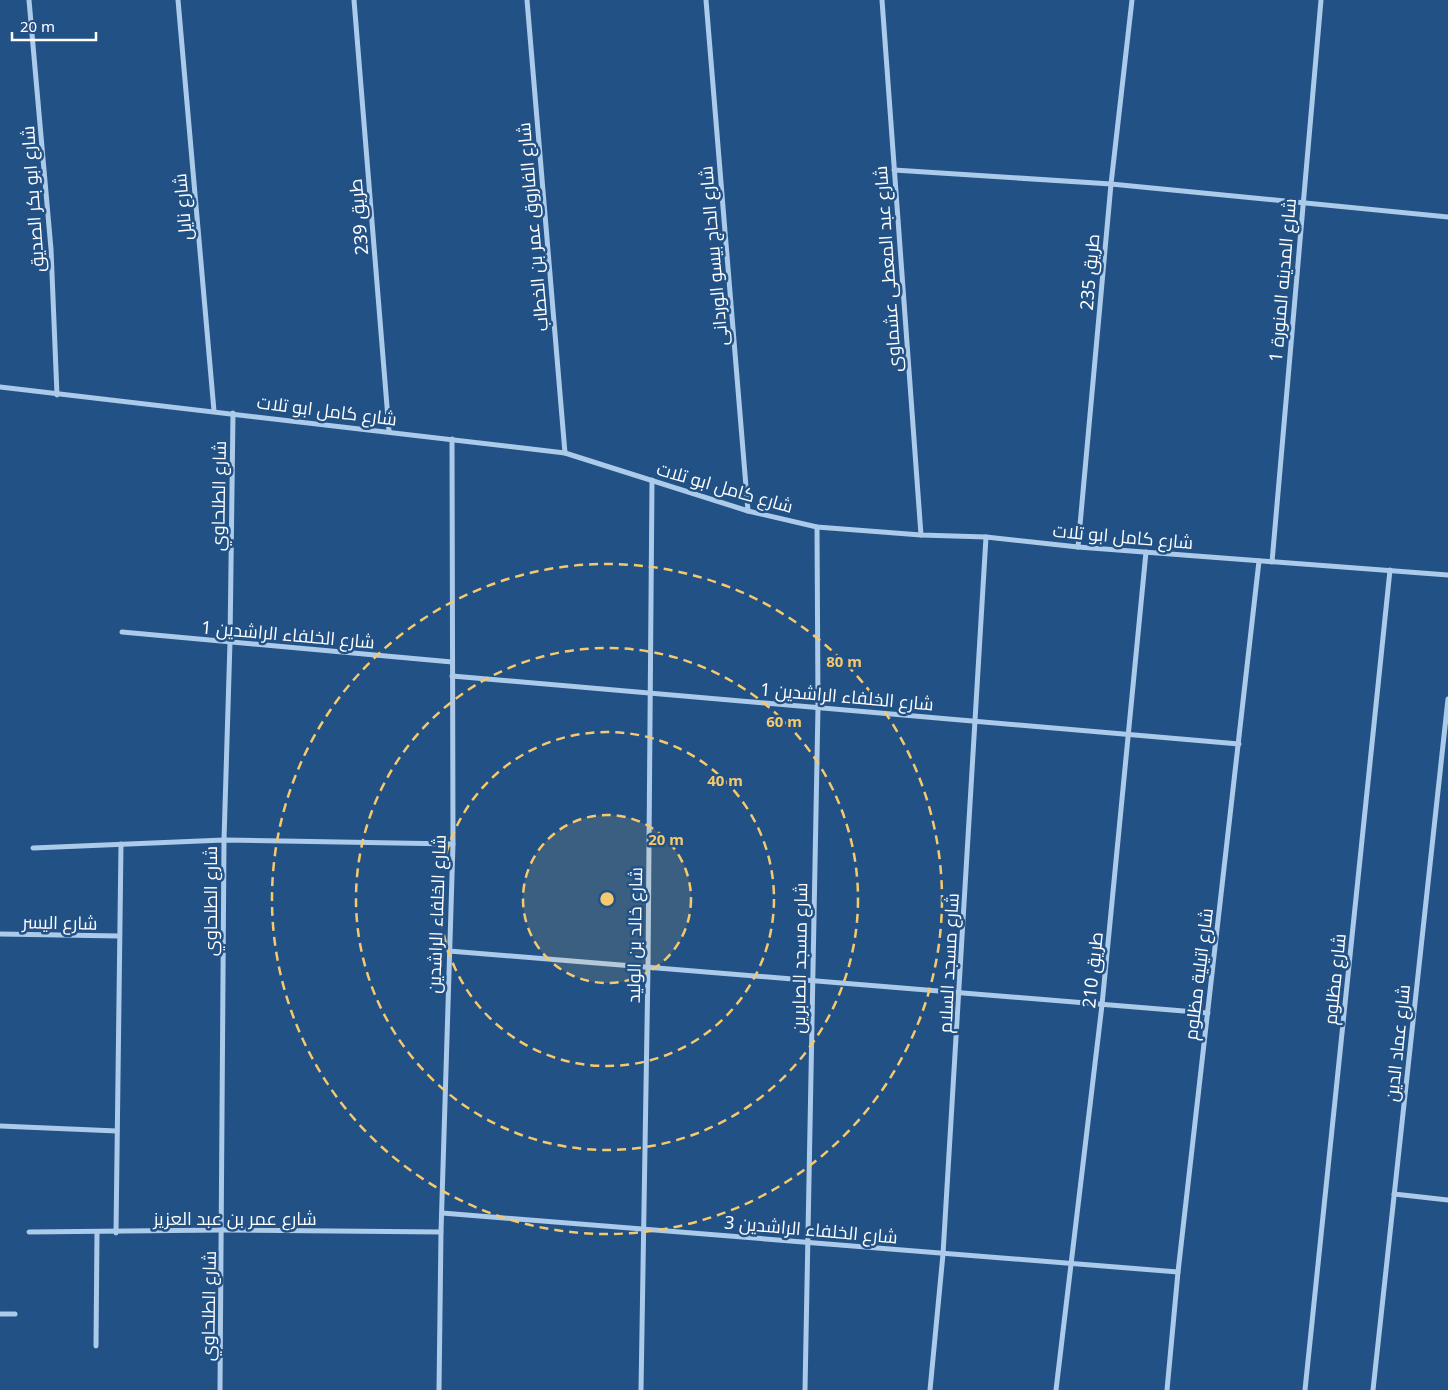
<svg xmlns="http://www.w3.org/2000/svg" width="1448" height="1390" viewBox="0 0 1448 1390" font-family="'Noto Sans',Cairo,sans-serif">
	<rect width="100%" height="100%" fill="#225185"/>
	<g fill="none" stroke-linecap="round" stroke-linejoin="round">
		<g stroke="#accae9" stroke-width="5">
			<path d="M 29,0 L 51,249 L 57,395"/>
			<path d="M 178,0 L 214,411"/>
			<path d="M 354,0 L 389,431"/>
			<path d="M 527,0 L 565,453"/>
			<path d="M 706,0 L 748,511"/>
			<path d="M 882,0 L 921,535"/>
			<path d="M 894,170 L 1111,184 L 1448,217"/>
			<path d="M 0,387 L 565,453 L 748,511 L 817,527 L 921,535 L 986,537 L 1078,547 L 1448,575"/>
			<path d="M 1078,547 L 1111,184 L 1132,0"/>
			<path d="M 1272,562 L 1321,0"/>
			<path d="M 122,632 L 452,662"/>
			<path d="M 452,676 L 1239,744"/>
			<path d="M 33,848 L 224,840 L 453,844"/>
			<path d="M 0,934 L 119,936"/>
			<path d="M 449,951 L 1208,1013"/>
			<path d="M 0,1126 L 117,1131"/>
			<path d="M 1394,1194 L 1448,1200"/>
			<path d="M 442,1213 L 1178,1272"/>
			<path d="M 29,1232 L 222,1230 L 441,1232"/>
			<path d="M 116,1233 L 121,844"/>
			<path d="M 0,1314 L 15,1314"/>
			<path d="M 96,1346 L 97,1232"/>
			<path d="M 220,1390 L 224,840 L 230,642 L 233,413"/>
			<path d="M 439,1390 L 441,1232 L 453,844 L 452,439"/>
			<path d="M 641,1390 L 648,967 L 652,480"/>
			<path d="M 805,1390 L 818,707 L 817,527"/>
			<path d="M 930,1390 L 943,1254 L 986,537"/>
			<path d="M 1056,1390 L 1102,1005 L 1146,552"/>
			<path d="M 1167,1390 L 1178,1272 L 1259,561"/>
			<path d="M 1305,1390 L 1390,570"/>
			<path d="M 1373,1390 L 1448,699"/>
		</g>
	</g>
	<circle cx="607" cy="899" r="84" fill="#f5c96e" fill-opacity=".12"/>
	<g fill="none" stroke="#f5c96e" stroke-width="2.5" stroke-dasharray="9 6">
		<circle cx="607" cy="899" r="84"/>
		<circle cx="607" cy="899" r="167"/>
		<circle cx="607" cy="899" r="251"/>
		<circle cx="607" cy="899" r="335"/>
	</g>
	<g text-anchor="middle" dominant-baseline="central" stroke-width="5" stroke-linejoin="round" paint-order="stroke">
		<g font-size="18" fill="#fff" stroke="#225185">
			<text transform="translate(32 199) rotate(-94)">شارع ابو بكر الصديق</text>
			<text transform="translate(182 207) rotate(-95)">شارع نايل</text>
			<text transform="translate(358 217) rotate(-95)">طريق 239</text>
			<text transform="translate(532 227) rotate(-95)">شارع الفاروق عمر بن الخطاب</text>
			<text transform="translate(713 256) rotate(-95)">شارع الحاج بيسو الوردانى</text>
			<text transform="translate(887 269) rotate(-94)">شارع عبد المعطى عشماوى</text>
			<text transform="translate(1089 272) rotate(-85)">طريق 235</text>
			<text transform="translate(1282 280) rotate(-85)">شارع المدينه المنورة 1</text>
			<text transform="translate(327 410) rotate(7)">شارع كامل ابو تلات</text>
			<text transform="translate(725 487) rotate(16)">شارع كامل ابو تلات</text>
			<text transform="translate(218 496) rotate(-89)">شارع الطلحاوي</text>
			<text transform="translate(1123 536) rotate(5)">شارع كامل ابو تلات</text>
			<text transform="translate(288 634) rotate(5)">شارع الخلفاء الراشدين 1</text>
			<text transform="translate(847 696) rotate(5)">شارع الخلفاء الراشدين 1</text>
			<text transform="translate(210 901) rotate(-90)">شارع الطلحاوي</text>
			<text transform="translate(436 914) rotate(-88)">شارع الخلفاء الراشدين</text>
			<text transform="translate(60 922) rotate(1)">شارع اليسر</text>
			<text transform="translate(634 935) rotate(-89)">شارع خالد بن الوليد</text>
			<text transform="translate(799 958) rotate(-89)">شارع مسجد الصابرين</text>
			<text transform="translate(948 963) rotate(-87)">شارع مسجد السلام</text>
			<text transform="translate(1092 970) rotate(-84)">طريق 210</text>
			<text transform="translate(1198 974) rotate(-83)">شارع اتيلية مظلوم</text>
			<text transform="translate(1334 979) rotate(-84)">شارع مظلوم</text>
			<text transform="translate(1397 1043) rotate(-84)">شارع عماد الدين</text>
			<text x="235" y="1218">شارع عمر بن عبد العزيز</text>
			<text transform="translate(811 1229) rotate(5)">شارع الخلفاء الراشدين 3</text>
			<text transform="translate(208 1306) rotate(-89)">شارع الطلحاوي</text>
		</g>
	</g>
	<circle cx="607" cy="899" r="8" fill="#f5c96e" stroke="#225185" stroke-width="2.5"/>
	<g font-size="15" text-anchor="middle" font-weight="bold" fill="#f5c96e" stroke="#225185" stroke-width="5" stroke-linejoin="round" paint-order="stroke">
		<text x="844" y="667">80 m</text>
		<text x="784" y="727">60 m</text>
		<text x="725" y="786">40 m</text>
		<text x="666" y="845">20 m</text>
	</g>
	<path d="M12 32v8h84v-8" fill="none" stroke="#ffffff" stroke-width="2.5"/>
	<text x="20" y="32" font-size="15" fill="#ffffff" stroke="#225185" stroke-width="4" paint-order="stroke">20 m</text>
</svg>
